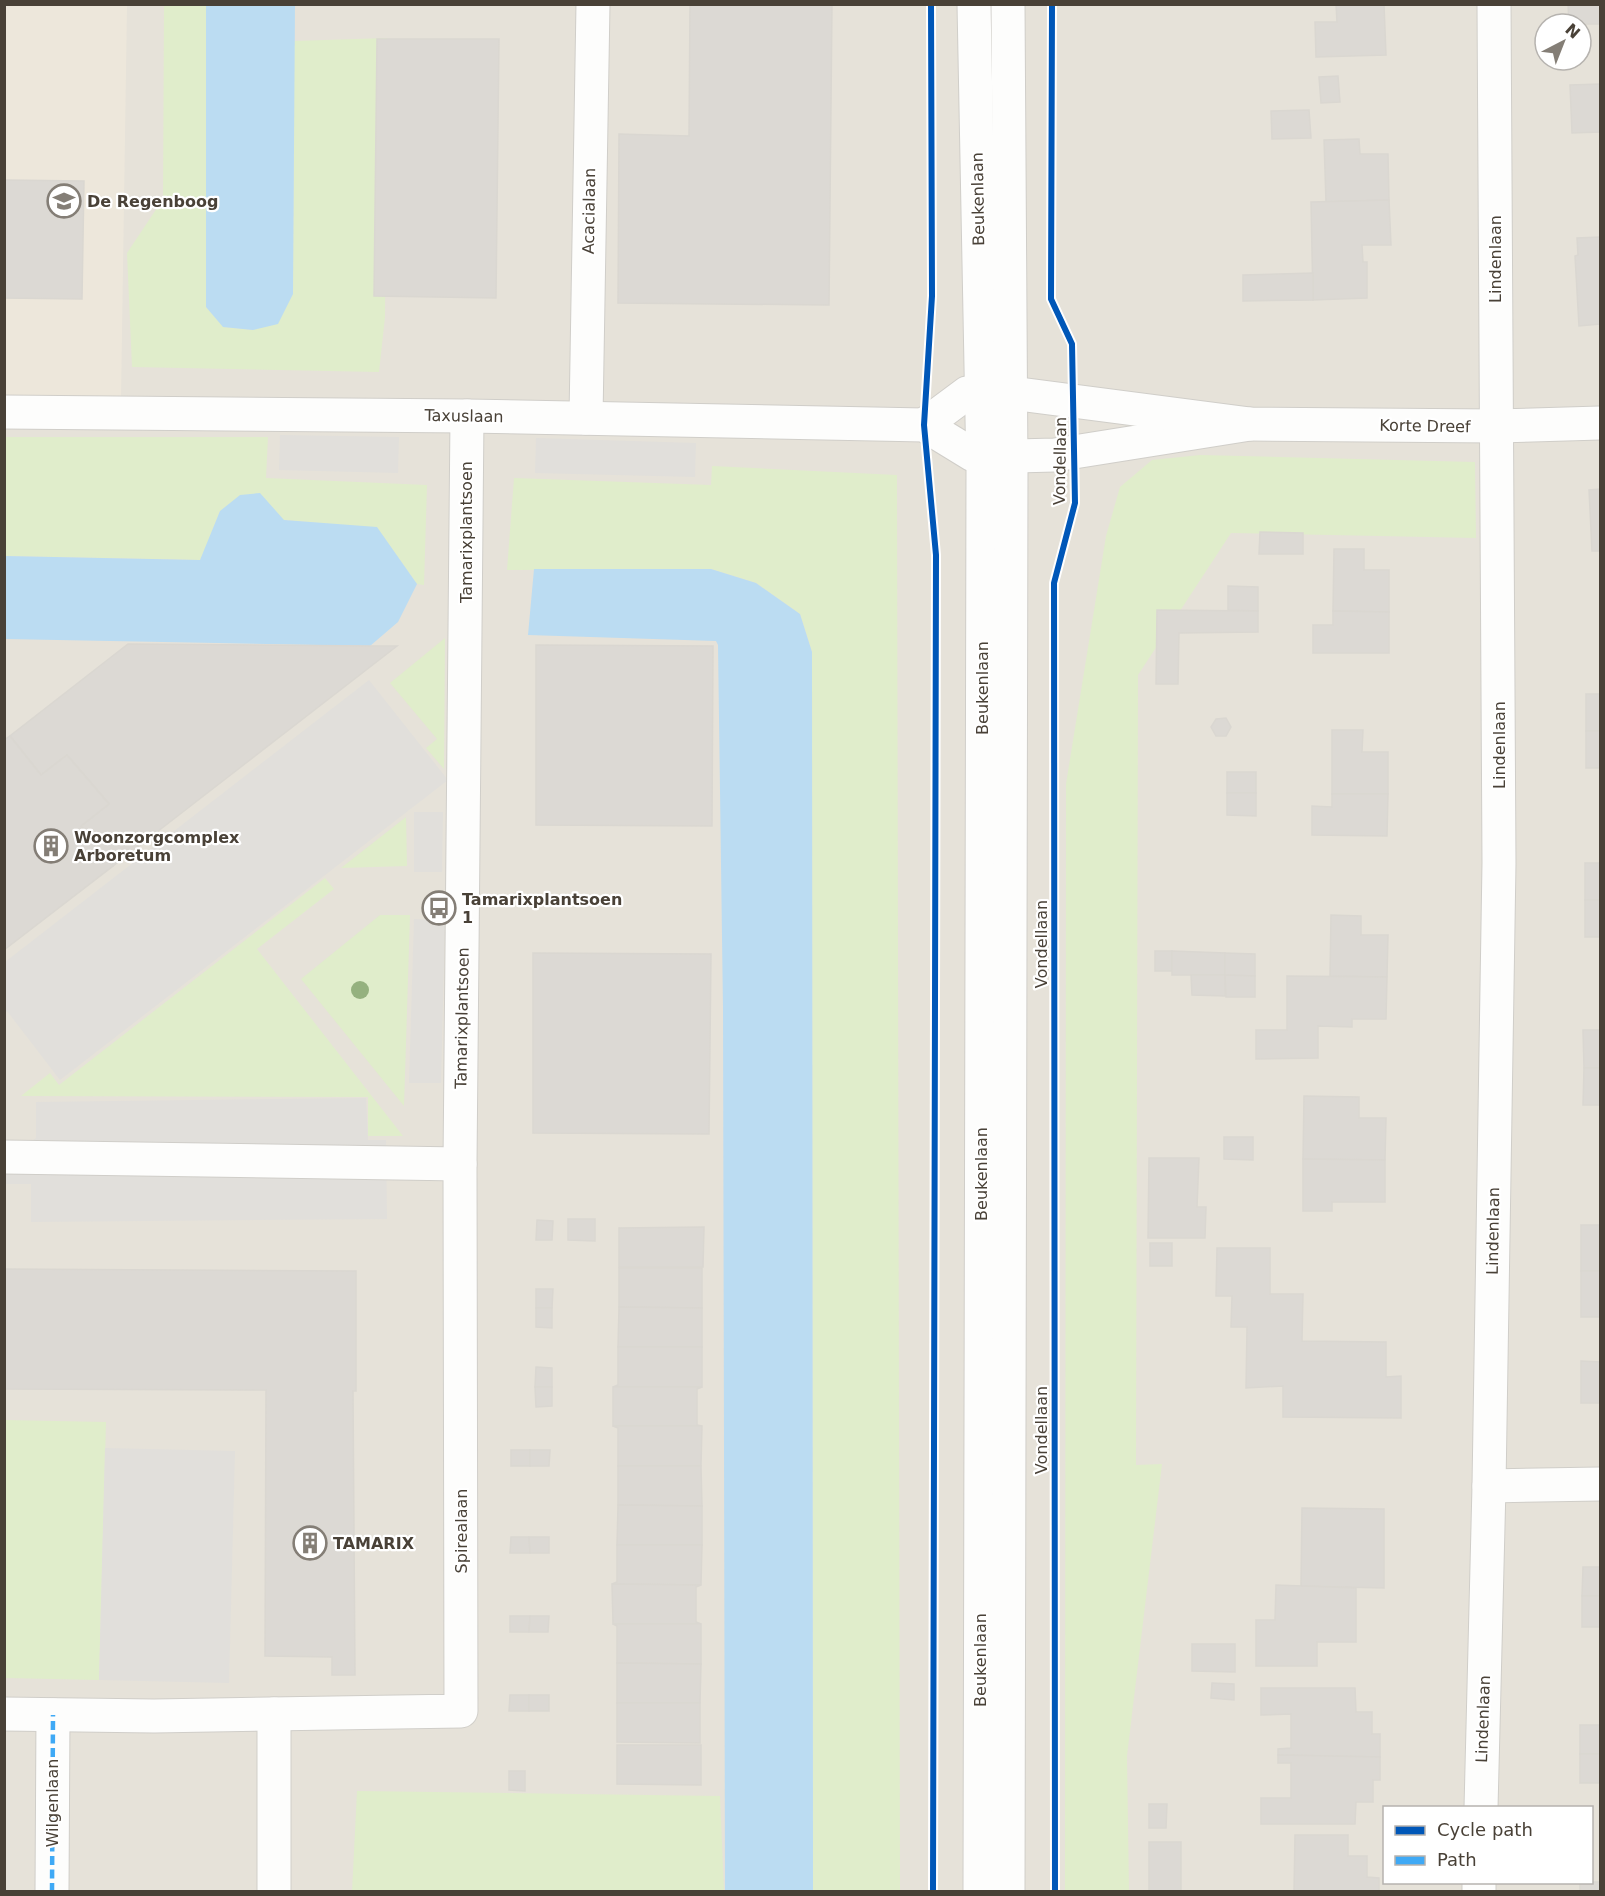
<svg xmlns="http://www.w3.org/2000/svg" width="1605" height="1896" viewBox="0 0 1605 1896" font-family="'DejaVu Sans',sans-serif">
	<rect width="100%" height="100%" fill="#f2f0ec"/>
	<path fill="#e6e2d9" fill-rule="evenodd" d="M 5,5 L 1600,5 L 1600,1891 L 5,1891 ZM 1545,24 L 1581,24 L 1581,60 L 1545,60 ZM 1384,1808 L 1592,1808 L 1592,1882 L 1384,1882 Z"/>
	<path fill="#ede7db" d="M 5,5 L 127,5 L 121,399 L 5,397 Z"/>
	<g fill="#e0edcb">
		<path d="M 164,5 L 206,5 L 206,307 L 224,327 L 253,330 L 293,294 L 294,41 L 387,38 L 385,317 L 379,372 L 132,367 L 127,253 L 163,199 Z"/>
		<path d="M 5,437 L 268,437 L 266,478 L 427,485 L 424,585 L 417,584 L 377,528 L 284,520 L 220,511 L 201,560 L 5,556 Z"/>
		<path d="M 1200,455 L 1475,462 L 1476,538 L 1231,533 L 1138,675 L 1136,1465 L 1162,1464 L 1127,1756 L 1129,1891 L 1065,1892 L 1066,784 L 1106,536 L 1120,487 L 1152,460 Z"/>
		<path d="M 712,466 L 897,475 L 900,1891 L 813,1891 L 812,652 L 800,614 L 756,583 L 711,569 L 507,570 L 514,478 L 711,485 Z"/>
		<path d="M 445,638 L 444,769 L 426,748 L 437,739 L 390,683 Z"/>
		<path d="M 406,817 L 407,866 L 341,868 Z"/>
		<path d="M 325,878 L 334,889 L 257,949 L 403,1136 L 368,1136 L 368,1097 L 21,1096 L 50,1073 L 59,1085 Z"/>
		<path d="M 380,915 L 410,915 L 404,1106 L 301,979 Z"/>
		<path d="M 5,1420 L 106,1422 L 99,1680 L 5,1678 Z"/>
		<path d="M 357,1791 L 720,1796 L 724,1891 L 352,1891 Z"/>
	</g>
	<g fill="#e1dfdb">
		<path d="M 280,435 L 399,437 L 398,473 L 279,470 Z"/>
		<path d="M 536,438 L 696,443 L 695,477 L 535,473 Z"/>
		<path d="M 369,680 L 448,780 L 60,1080 L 7,1011 L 5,1013 L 5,962 Z"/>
		<path d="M 414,812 L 443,812 L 442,872 L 414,872 Z"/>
		<path d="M 414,919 L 445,920 L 441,1083 L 409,1083 Z"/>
		<path d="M 366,1098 L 368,1140 L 386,1140 L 387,1219 L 31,1222 L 31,1184 L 5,1184 L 4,1161 L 36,1138 L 36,1102 Z"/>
		<path d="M 105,1448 L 235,1451 L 229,1683 L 99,1680 Z"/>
	</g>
	<g fill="#bbdcf2">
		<path d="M 206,5 L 295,5 L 293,294 L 278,324 L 253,330 L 223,327 L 206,307 Z"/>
		<path d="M 260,493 L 284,520 L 377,527 L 417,584 L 398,622 L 370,646 L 5,639 L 5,556 L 200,560 L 220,511 L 240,495 Z"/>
		<path d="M 534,569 L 711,569 L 756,583 L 800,614 L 812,652 L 813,1891 L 725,1891 L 723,1009 L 718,645 L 716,641 L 528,635 Z"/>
	</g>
	<g fill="#dcd9d4" stroke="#dad7d1" stroke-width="1.5">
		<path d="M 690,4 L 832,4 L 829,305 L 618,303 L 619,134 L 689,136 Z"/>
		<path d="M 1336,4 L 1384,4 L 1386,55 L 1316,57 L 1315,22 L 1337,22 Z"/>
		<path d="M 1568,4 L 1600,4 L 1600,24 L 1569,24 Z"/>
		<path d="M 377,39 L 499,39 L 496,298 L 374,296 Z"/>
		<path d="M 1338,76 L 1340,102 L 1321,103 L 1319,77 Z"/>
		<path d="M 1600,84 L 1600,132 L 1572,133 L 1570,85 Z"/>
		<path d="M 1309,110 L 1311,138 L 1272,139 L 1271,111 Z"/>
		<path d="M 1359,139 L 1360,154 L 1388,154 L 1389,200 L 1326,202 L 1324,140 Z"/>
		<path d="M 4,180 L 84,181 L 82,299 L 4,298 Z"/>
		<path d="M 1389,200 L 1391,245 L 1362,245 L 1363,262 L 1367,262 L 1367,298 L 1313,300 L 1311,202 Z"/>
		<path d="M 1600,237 L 1600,324 L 1579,326 L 1575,256 L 1578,255 L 1577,238 Z"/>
		<path d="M 1313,273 L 1313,300 L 1243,301 L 1243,275 Z"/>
		<path d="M 1600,489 L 1600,551 L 1592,551 L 1589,490 Z"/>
		<path d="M 1260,532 L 1303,533 L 1303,554 L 1259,554 Z"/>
		<path d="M 1334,549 L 1364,549 L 1364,570 L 1389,570 L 1389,612 L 1333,611 Z"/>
		<path d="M 1228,586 L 1258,587 L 1258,611 L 1228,610 Z"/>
		<path d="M 1157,610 L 1258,611 L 1258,632 L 1179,633 L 1178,684 L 1156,684 Z"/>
		<path d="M 1333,611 L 1389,612 L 1389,653 L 1313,653 L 1313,625 L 1333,625 Z"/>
		<path d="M 128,644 L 370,646 L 397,646 L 113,866 L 81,826 L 109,804 L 67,755 L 41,775 L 10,736 Z"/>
		<path d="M 536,645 L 713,646 L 712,826 L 536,825 Z"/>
		<rect x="1586" y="694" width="14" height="37"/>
		<path d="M 1226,718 L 1231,727 L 1226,736 L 1216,736 L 1211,727 L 1216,719 Z"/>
		<path d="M 1332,730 L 1363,730 L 1362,752 L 1388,752 L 1388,794 L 1332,794 Z"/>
		<rect x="1586" y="731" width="14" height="37"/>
		<path d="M 10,736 L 41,775 L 67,755 L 109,804 L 81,826 L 113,866 L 4,950 L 4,740 Z"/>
		<rect x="1227" y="772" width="29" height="21"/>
		<path d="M 1227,793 L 1256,793 L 1256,816 L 1227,815 Z"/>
		<path d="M 1332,794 L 1388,794 L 1387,836 L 1312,835 L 1312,806 L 1332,807 Z"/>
		<rect x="1585" y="863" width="15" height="37"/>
		<rect x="1585" y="900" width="15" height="37"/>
		<path d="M 1331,915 L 1361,916 L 1361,935 L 1388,935 L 1387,977 L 1330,976 Z"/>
		<rect x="1155" y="951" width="17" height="20"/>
		<path d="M 1172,951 L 1225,953 L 1225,975 L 1172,975 Z"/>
		<path d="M 533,953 L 711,954 L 709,1134 L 533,1133 Z"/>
		<path d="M 1225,953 L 1255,954 L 1255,976 L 1225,975 Z"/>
		<path d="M 1191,975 L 1225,975 L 1225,996 L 1192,995 Z"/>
		<path d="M 1225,975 L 1255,976 L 1255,997 L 1226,997 Z"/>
		<path d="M 1287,976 L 1387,977 L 1386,1019 L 1352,1019 L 1352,1027 L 1318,1026 L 1318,1058 L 1256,1059 L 1256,1030 L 1287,1030 Z"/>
		<path d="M 1583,1030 L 1600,1030 L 1600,1068 L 1584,1068 Z"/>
		<path d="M 1584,1068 L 1600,1068 L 1600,1105 L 1583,1105 Z"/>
		<path d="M 1304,1096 L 1359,1097 L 1359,1118 L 1386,1118 L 1385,1160 L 1303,1159 Z"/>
		<path d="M 1224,1137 L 1253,1137 L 1253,1160 L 1224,1159 Z"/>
		<path d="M 1149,1158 L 1199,1158 L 1197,1207 L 1206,1207 L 1205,1238 L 1148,1238 Z"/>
		<path d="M 1303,1159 L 1385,1160 L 1385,1202 L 1332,1202 L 1332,1211 L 1303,1211 Z"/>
		<path d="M 568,1219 L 595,1219 L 595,1241 L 568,1240 Z"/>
		<path d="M 537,1220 L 553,1221 L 552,1240 L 536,1240 Z"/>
		<rect x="1581" y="1225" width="19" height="46"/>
		<path d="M 704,1227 L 703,1267 L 619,1267 L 619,1228 Z"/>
		<rect x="1150" y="1243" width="22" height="23"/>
		<path d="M 1217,1248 L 1270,1248 L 1270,1294 L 1303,1294 L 1302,1341 L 1386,1342 L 1386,1377 L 1401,1376 L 1401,1418 L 1283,1417 L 1283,1386 L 1246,1388 L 1247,1327 L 1231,1327 L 1232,1296 L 1216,1296 Z"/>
		<path d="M 619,1268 L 702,1268 L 702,1308 L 619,1307 Z"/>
		<path d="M 4,1269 L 356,1271 L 356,1391 L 353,1391 L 355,1675 L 332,1675 L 332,1657 L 265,1656 L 266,1390 L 4,1389 Z"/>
		<rect x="1581" y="1271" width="19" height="46"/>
		<path d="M 536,1289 L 553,1289 L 552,1308 L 536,1308 Z"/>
		<path d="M 619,1307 L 702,1308 L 702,1347 L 618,1347 Z"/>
		<path d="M 536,1308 L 552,1308 L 552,1328 L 536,1327 Z"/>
		<path d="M 618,1347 L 702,1347 L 702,1387 L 613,1387 L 618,1385 Z"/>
		<path d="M 1581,1361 L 1600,1362 L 1600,1403 L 1581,1403 Z"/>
		<path d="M 536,1367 L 552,1368 L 552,1387 L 535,1387 Z"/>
		<path d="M 535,1387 L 552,1387 L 552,1406 L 536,1407 Z"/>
		<path d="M 613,1387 L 702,1387 L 697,1389 L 697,1425 L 702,1426 L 613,1426 Z"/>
		<path d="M 613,1426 L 702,1426 L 701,1466 L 618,1466 L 618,1428 Z"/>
		<rect x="511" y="1450" width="19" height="16"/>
		<path d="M 530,1450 L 550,1450 L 549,1466 L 530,1466 Z"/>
		<path d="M 618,1466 L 701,1466 L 702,1506 L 618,1505 Z"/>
		<path d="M 618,1505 L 702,1506 L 702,1545 L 617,1545 Z"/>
		<path d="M 1302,1508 L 1384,1509 L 1384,1588 L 1301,1586 Z"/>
		<path d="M 511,1537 L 529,1537 L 530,1553 L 510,1553 Z"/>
		<path d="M 529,1537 L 549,1537 L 549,1553 L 530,1553 Z"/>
		<path d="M 617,1545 L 702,1545 L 701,1585 L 612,1584 L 617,1582 Z"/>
		<path d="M 1583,1567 L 1600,1567 L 1600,1596 L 1582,1596 Z"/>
		<path d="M 612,1584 L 701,1585 L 696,1587 L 696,1622 L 701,1624 L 613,1624 Z"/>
		<path d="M 1276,1585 L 1356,1588 L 1356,1642 L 1317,1642 L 1317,1666 L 1256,1666 L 1256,1620 L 1275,1620 Z"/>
		<rect x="1582" y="1596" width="18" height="31"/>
		<path d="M 510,1616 L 530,1616 L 529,1632 L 510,1632 Z"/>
		<path d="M 530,1616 L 549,1616 L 548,1632 L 529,1632 Z"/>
		<path d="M 613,1624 L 701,1624 L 701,1664 L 617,1663 L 617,1626 Z"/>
		<path d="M 1192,1644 L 1235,1644 L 1235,1672 L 1192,1671 Z"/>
		<path d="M 617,1663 L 701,1664 L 700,1703 L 617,1703 Z"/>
		<path d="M 1212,1683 L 1234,1684 L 1234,1700 L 1211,1698 Z"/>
		<path d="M 1261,1688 L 1355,1688 L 1356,1712 L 1372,1712 L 1372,1734 L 1380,1734 L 1380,1757 L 1278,1755 L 1278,1749 L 1291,1748 L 1291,1714 L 1261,1715 Z"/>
		<path d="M 510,1695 L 529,1695 L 529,1711 L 509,1711 Z"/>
		<rect x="529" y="1695" width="20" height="16"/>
		<path d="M 617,1703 L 700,1703 L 700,1743 L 617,1742 Z"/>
		<rect x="1580" y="1725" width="20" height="29"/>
		<path d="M 617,1745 L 701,1745 L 701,1785 L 617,1784 Z"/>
		<rect x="1580" y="1754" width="20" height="29"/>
		<path d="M 1278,1755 L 1380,1757 L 1380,1780 L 1373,1780 L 1373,1802 L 1356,1802 L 1355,1824 L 1261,1824 L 1261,1798 L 1291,1798 L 1291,1763 L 1278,1763 Z"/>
		<path d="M 509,1771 L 525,1771 L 525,1791 L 509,1790 Z"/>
		<path d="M 1149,1804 L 1167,1804 L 1166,1828 L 1149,1828 Z"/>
		<path d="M 1295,1835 L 1348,1835 L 1348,1856 L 1367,1856 L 1367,1877 L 1379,1878 L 1379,1892 L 1294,1892 Z"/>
		<rect x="1149" y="1842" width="32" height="50"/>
		<rect x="1580" y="1882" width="20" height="10"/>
	</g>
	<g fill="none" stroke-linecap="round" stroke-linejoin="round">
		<g stroke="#d0cec9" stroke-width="35">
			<g id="minor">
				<path d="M 974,4 L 983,470 L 980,1892"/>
				<path d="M 4,412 L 467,416 L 924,425 L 973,455 L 1011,456 L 1055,455 L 1250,424"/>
				<path d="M 586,418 L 593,4"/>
				<path d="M 924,425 L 967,393 L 1011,393 L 1250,424 L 1496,426 L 1600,423"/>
				<path d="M 4,1157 L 460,1164"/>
				<path d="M 1489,1486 L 1600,1484"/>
				<path d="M 4,1714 L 154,1716 L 461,1711 L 460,1164 L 467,416"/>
				<path d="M 1481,1808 L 1489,1486 L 1499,863 L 1494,4"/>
				<path d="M 52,1892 L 53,1715"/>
				<path d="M 274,1892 L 274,1714"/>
				<path d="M 1008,1892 L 1011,471 L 1008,4"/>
				<path d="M 1479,1892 L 1479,1882"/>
			</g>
		</g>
		<use href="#minor" stroke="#fdfdfc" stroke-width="33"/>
		<path stroke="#3fa9f5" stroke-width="4.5" stroke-dasharray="9 4.5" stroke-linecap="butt" d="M 52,1892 L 53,1715"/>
		<g stroke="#fff" stroke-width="10">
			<g id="cycleway">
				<path d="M 931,4 L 932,296 L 924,425 L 936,555 L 933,1892"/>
				<path d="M 1052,4 L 1051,299 L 1072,344 L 1075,503 L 1054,583 L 1055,1892"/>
			</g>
		</g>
		<use href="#cycleway" stroke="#0057b8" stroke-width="6"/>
	</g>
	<circle fill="#95b17f" cx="360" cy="990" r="9"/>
	<defs>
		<g id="school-ring" transform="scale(1.725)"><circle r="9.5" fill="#fff" stroke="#847e76" stroke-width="1.5"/><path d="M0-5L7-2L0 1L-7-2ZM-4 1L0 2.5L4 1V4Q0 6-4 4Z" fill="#847e76"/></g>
		<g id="building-ring" transform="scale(1.725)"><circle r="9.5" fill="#fff" stroke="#847e76" stroke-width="1.5"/><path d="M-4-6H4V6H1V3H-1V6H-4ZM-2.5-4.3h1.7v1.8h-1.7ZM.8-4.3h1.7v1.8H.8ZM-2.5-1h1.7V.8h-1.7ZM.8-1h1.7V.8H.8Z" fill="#847e76"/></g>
		<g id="bus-ring" transform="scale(1.725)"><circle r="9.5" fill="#fff" stroke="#847e76" stroke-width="1.5"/><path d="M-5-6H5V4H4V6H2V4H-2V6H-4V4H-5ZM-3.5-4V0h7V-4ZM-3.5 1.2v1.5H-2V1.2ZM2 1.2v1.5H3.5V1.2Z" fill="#847e76"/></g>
	</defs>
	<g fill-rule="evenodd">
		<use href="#school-ring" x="64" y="201"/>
		<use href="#building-ring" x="51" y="846"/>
		<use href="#bus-ring" x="439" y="908"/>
		<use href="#building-ring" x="310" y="1543"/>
	</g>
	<g text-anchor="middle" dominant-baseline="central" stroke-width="4.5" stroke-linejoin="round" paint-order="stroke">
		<g font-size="16" fill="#494137" stroke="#fff">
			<text transform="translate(978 199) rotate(-91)">Beukenlaan</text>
			<text transform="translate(589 211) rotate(-89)">Acacialaan</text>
			<text transform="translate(1495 259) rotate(-90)">Lindenlaan</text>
			<text transform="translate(464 416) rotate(1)">Taxuslaan</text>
			<text transform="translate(1425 426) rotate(1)">Korte Dreef</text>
			<text transform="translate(1060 461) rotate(-89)">Vondellaan</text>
			<text transform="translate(466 532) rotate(-90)">Tamarixplantsoen</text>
			<text transform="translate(982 688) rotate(-90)">Beukenlaan</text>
			<text transform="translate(1499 745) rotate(-90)">Lindenlaan</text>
			<text transform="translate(1041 944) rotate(-90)">Vondellaan</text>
			<text transform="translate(462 1018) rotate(-89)">Tamarixplantsoen</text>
			<text transform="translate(981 1174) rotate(-90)">Beukenlaan</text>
			<text transform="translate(1493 1231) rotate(-89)">Lindenlaan</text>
			<text transform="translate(1041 1430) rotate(-90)">Vondellaan</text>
			<text transform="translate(461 1531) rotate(-90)">Spirealaan</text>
			<text transform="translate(980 1660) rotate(-90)">Beukenlaan</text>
			<text transform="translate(1483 1719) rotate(-88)">Lindenlaan</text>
			<text transform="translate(52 1803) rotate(-90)">Wilgenlaan</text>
		</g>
		<g font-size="16" font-weight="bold" fill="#494137" stroke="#fff" text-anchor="start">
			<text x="87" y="201">De Regenboog</text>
			<text x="74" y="837">Woonzorgcomplex<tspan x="74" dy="18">Arboretum</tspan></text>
			<text x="462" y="899">Tamarixplantsoen<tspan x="462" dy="18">1</tspan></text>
			<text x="333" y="1543">TAMARIX</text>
		</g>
	</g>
	<rect width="1605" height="1896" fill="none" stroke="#494137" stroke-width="12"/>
	<rect x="1383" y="1806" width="210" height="78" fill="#ffffff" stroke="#b6b3af" stroke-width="1.5"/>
	<rect x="1395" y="1826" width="30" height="9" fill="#0057b8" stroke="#b6b3af" stroke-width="1.5"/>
	<text x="1437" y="1836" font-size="18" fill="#494137">Cycle path</text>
	<rect x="1395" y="1856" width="30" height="9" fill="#3fa9f5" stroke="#b6b3af" stroke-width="1.5"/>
	<text x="1437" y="1866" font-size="18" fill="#494137">Path</text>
	<g transform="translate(1563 42) rotate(42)"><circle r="28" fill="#ffffff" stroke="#b6b3af" stroke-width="1.5"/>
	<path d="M0-4.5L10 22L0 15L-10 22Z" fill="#847e76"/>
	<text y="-9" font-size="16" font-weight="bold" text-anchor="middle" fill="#494137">N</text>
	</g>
</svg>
